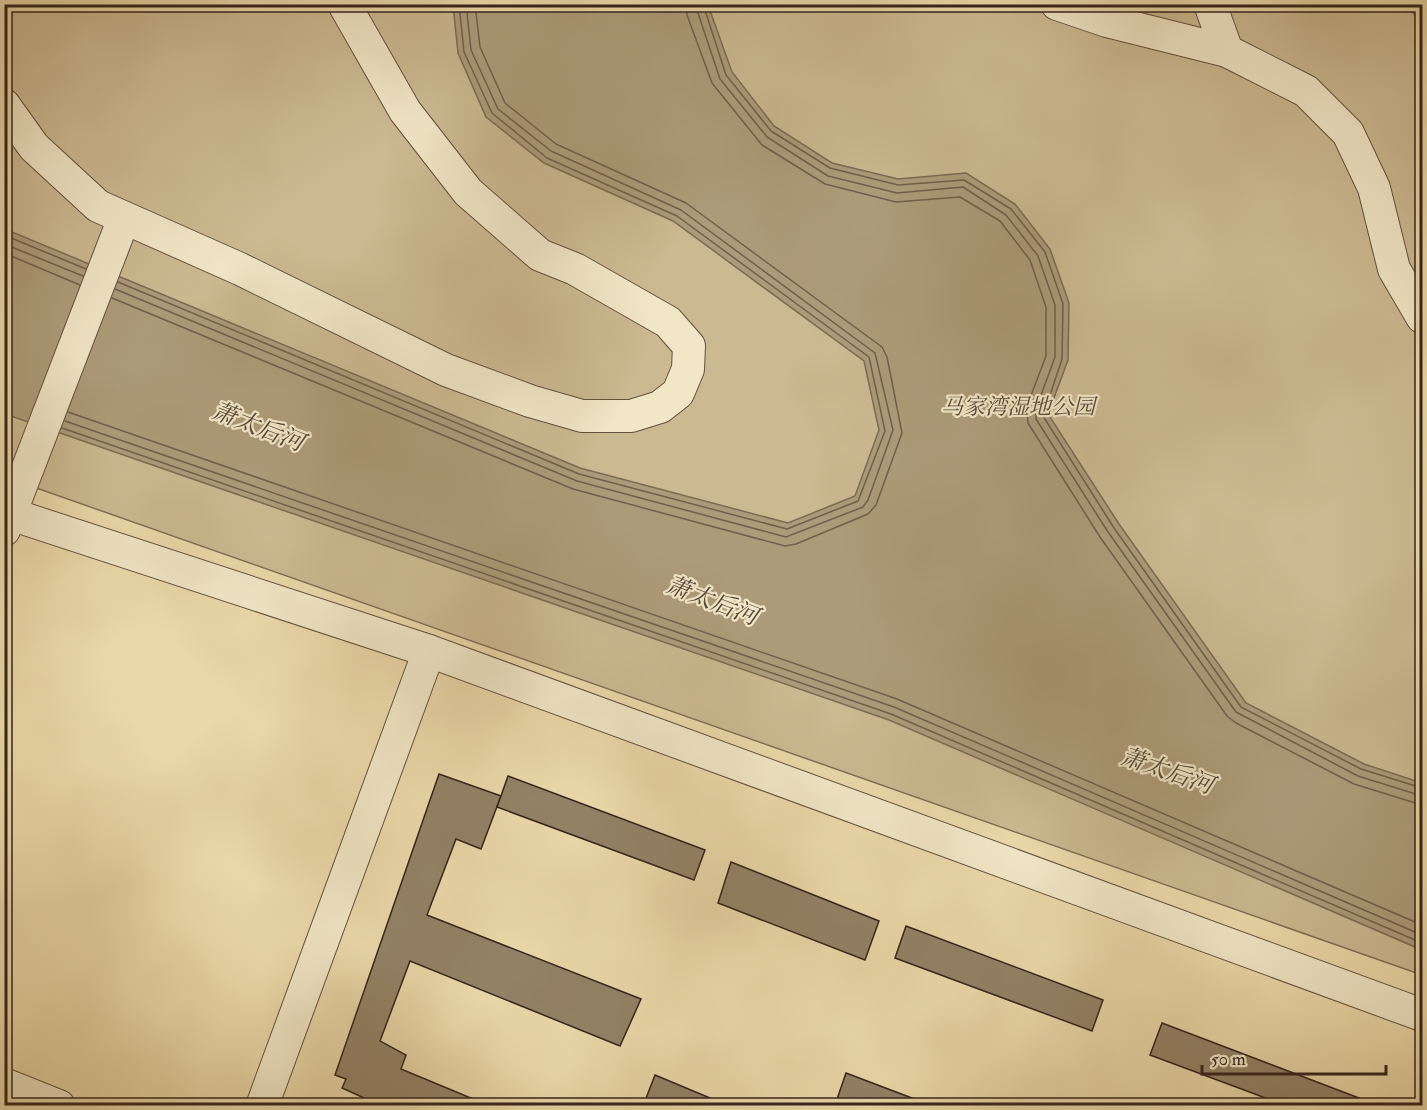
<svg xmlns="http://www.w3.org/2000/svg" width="1427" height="1110" viewBox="0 0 1427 1110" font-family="'IM FELL Double Pica','Noto Serif SC',serif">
	<rect width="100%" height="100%" fill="#ead8a8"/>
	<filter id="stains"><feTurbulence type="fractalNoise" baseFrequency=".00333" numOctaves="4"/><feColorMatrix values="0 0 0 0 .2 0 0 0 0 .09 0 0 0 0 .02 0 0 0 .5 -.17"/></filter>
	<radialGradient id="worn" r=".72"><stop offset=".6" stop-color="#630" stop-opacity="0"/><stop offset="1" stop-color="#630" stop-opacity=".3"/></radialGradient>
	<path fill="#cbb991" stroke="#806e58" stroke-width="1.5" d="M 5,5 L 1408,5 L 1422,26 L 1422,975 L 5,477 Z"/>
	<path fill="#ac9b79" stroke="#7c6b55" stroke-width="1.5" d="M 453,5 L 708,5 L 732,72 L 774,126 L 832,163 L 898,179 L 966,173 L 1015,204 L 1050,249 L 1069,303 L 1068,360 L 1048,414 L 1119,524 L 1246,703 L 1364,764 L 1422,783 L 1422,950 L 889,720 L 5,414 L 5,229 L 580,468 L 788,523 L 855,496 L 879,430 L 864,361 L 673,221 L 544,163 L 486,117 L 458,53 Z"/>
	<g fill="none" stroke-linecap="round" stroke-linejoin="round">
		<g stroke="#70604c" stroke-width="1.5">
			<path d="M 686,4 L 687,15 L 712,83 L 762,145 L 825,184 L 896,202 L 960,197 L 1000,221 L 1030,260 L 1046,307 L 1046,356 L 1027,406 L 1028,423 L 1100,537 L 1227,716 L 1236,723 L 1354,784 L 1422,805"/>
			<path d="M 695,4 L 720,79 L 767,137 L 828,176 L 897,193 L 963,187 L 1006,215 L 1038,256 L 1055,305 L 1055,357 L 1036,409 L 1036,419 L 1108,532 L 1236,712 L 1358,776 L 1422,796"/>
			<path d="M 703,4 L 726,75 L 771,131 L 830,168 L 898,185 L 964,180 L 1011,209 L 1045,252 L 1063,304 L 1062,359 L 1043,416 L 1114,528 L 1241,707 L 1361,769 L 1422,788"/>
			<path d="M 4,235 L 86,269"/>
			<path d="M 4,244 L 83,276"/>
			<path d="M 4,253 L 80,285"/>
			<path d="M 118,282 L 579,474 L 787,529 L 858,501 L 885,431 L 869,357 L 677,216 L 547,158 L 492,113 L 464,52 L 459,4"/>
			<path d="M 115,289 L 577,481 L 786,537 L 863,507 L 868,500 L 893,430 L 875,353 L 681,210 L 551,151 L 498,109 L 471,50 L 466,4"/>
			<path d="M 112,298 L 573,489 L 785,546 L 796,544 L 868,514 L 876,505 L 902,433 L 887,357 L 882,347 L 686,203 L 556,144 L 505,103 L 480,47 L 475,4"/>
			<path d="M 68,412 L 897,699 L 1422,925"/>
			<path d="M 65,421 L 894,707 L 1422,935"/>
			<path d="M 62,428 L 891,714 L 1422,943"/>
		</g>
	</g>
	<g fill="#938266" stroke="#34241e" stroke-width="1.5">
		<path d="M 439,774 L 501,796 L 481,849 L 456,839 L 427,915 L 641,999 L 620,1046 L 410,961 L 380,1041 L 406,1055 L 401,1069 L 490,1106 L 382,1106 L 342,1088 L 346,1079 L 335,1075 Z"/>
		<path d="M 508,776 L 705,850 L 694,880 L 497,807 Z"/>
		<path d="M 731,862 L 879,921 L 865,960 L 718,903 Z"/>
		<path d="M 906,926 L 1103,1000 L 1092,1031 L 895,958 Z"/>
		<path d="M 1162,1023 L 1359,1098 L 1356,1106 L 1287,1106 L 1150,1055 Z"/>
		<path d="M 846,1073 L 933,1106 L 835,1105 Z"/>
		<path d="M 655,1075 L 729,1106 L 643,1106 Z"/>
	</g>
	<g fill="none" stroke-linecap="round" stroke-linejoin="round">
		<g stroke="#625140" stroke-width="34">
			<g id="minor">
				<path d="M 1057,4 L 1107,21 L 1227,51"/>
				<path d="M 1210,4 L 1227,51 L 1306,91 L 1348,133 L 1374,188 L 1394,269 L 1422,317"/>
				<path d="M 4,105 L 34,147 L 98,206 L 240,269 L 446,370 L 530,401 L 582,416 L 631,416 L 660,407 L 678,393 L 688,369 L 689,346 L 668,322 L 575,269 L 540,255 L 468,192 L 405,111 L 344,4"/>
				<path d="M 4,512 L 429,651 L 1422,1015"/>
				<path d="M 4,530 L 124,218"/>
				<path d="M 4,1084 L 59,1106"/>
				<path d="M 262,1106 L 429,651"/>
			</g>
		</g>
		<use href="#minor" stroke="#f1e6c6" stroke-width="32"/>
	</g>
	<g text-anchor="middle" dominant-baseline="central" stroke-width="4.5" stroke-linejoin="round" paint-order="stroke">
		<g font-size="22" font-style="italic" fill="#5a493b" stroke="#f1e6c6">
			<text x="1018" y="407">马家湾湿地公园</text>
		</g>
		<g font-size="24" font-style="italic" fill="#584839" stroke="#f1e6c6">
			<text transform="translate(258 427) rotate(21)">萧太后河</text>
			<text transform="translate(712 601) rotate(21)">萧太后河</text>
			<text transform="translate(1167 771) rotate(19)">萧太后河</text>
		</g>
	</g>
	<rect width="1427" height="1110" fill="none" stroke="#ead8a8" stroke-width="24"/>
	<rect x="6" y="6" width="1415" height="1098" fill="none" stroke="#34241e" stroke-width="3"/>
	<rect x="12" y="12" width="1403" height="1086" fill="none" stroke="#34241e" stroke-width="1.5"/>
	<path d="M1202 1065v9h184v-9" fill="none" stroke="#34241e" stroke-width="3"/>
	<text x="1211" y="1065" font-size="18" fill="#34241e" stroke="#f1e6c6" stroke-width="4.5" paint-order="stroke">50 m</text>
	<rect width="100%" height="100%" filter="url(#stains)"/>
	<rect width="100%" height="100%" fill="url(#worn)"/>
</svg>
